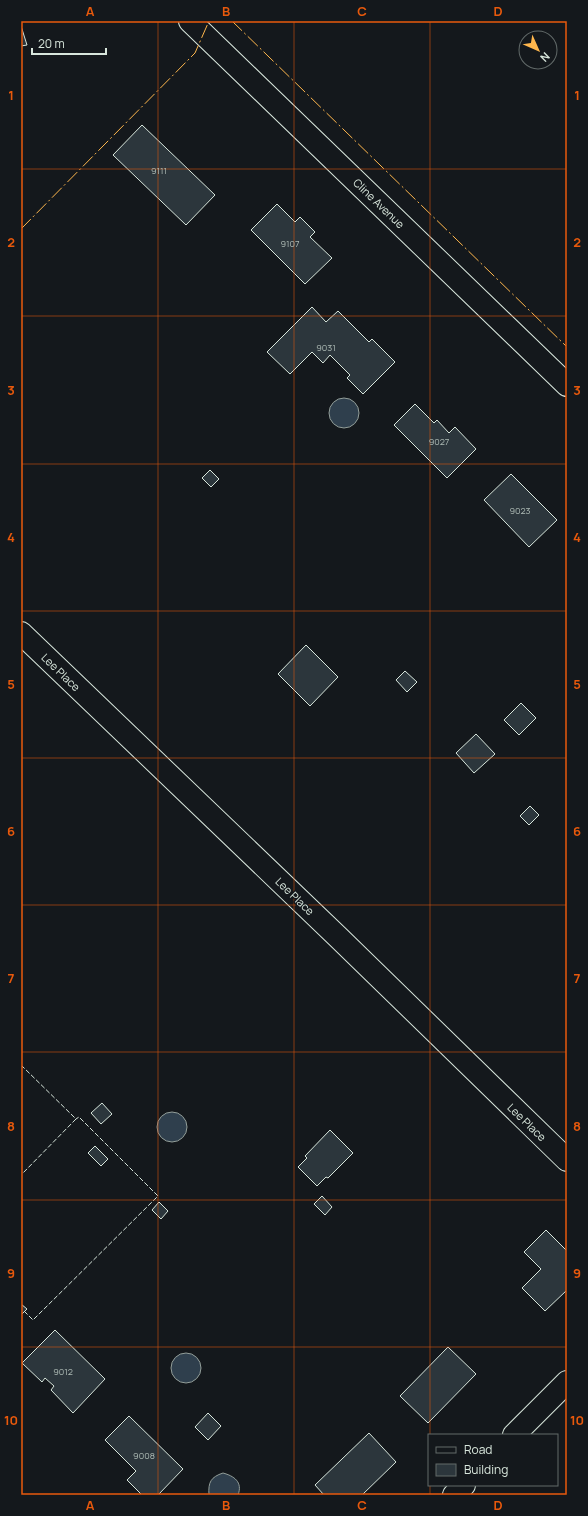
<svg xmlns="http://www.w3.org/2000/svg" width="588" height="1516" viewBox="0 0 588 1516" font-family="Manrope,sans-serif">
	<rect width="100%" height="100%" fill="#14181c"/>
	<g fill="#2f3f4d" stroke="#939e99">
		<circle cx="344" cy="413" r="15"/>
		<circle cx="172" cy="1127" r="15"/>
		<circle cx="186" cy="1368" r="15"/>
		<path d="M 223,1473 C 234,1476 243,1482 238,1495 L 209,1495 C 208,1482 211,1477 223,1473 Z"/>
	</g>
	<g fill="#2c363c" stroke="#d8e6dc">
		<path d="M 21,26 L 27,45 L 21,46 Z"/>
		<path d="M 142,125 L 215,195 L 186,225 L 113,155 Z"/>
		<path d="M 277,204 L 295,222 L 300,217 L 315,232 L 310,237 L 332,258 L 305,284 L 251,230 Z"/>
		<path d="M 312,307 L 326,322 L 338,311 L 369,342 L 372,339 L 395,362 L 363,394 L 347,378 L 350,375 L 330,355 L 323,363 L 312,352 L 290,374 L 267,352 Z"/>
		<path d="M 415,404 L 434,423 L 437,420 L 449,433 L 455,427 L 476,449 L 447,478 L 394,425 Z"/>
		<path d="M 210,470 L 219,479 L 211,487 L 202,478 Z"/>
		<path d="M 511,474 L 557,520 L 529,547 L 484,500 Z"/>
		<path d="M 306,645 L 338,677 L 310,706 L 278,674 Z"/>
		<path d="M 405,671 L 417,682 L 407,692 L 396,680 Z"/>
		<path d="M 521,703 L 536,718 L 519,735 L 504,720 Z"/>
		<path d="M 476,734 L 495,754 L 474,773 L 456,753 Z"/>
		<path d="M 530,806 L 539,815 L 529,825 L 520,816 Z"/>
		<path d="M 102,1103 L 112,1114 L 101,1124 L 91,1113 Z"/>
		<path d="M 330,1130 L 353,1153 L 328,1178 L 326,1177 L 317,1186 L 298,1167 L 307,1158 L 305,1156 Z"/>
		<path d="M 95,1146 L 108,1159 L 101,1166 L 88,1153 Z"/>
		<path d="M 322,1196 L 332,1207 L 325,1215 L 314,1204 Z"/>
		<path d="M 159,1202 L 168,1211 L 161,1219 L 152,1210 Z"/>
		<path d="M 546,1230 L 567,1251 L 567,1290 L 545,1311 L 522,1288 L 541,1269 L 524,1252 Z"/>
		<path d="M 21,1304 L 27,1309 L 21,1315 Z"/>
		<path d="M 55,1330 L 105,1379 L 73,1413 L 51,1390 L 54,1386 L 45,1378 L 42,1382 L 22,1363 Z"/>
		<path d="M 448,1347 L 476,1374 L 428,1423 L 400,1396 Z"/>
		<path d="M 208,1413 L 221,1426 L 208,1440 L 195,1427 Z"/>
		<path d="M 129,1416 L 183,1469 L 158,1495 L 142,1495 L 127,1480 L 136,1471 L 105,1440 Z"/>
		<path d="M 369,1433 L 396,1462 L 362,1495 L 324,1495 L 315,1485 Z"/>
	</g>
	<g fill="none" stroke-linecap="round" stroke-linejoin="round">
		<g stroke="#d8e6dc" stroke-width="24">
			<g id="minor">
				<path d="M 190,21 L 567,385"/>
				<path d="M 21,633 L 338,937 L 567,1160"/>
				<path d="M 514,1435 L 567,1382"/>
				<path d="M 454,1495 L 464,1485"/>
			</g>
		</g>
		<use href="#minor" stroke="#14181c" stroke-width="22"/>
		<g stroke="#d8e6dc" stroke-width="1" stroke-dasharray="5 2" stroke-linecap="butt">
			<path d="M 21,1065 L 76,1119 L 21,1175"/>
			<path d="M 24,1311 L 33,1320 L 158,1196 L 79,1117 L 76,1119"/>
		</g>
		<g stroke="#ffb74d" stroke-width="1" stroke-dasharray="14 3 2 3" stroke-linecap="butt">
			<path d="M 232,21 L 567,347"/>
			<path d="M 21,229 L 195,53 L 209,21"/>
		</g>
	</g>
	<path fill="none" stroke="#e8590c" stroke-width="1" stroke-opacity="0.55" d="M 158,21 L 158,1495M 294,21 L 294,1495M 430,21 L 430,1435M 21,169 L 567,169M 21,316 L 567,316M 21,464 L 567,464M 21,611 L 567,611M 21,758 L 567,758M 21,905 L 567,905M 21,1052 L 567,1052M 21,1200 L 567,1200M 21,1347 L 567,1347M 430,1485 L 430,1495"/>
	<g text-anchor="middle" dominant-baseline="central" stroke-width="3" stroke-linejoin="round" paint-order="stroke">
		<g font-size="9" fill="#adbab4">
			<text x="159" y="170">9111</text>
			<text x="290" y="243">9107</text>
			<text x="326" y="347">9031</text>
			<text x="439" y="441">9027</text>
			<text x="520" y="510">9023</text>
			<text x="63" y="1371">9012</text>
			<text x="144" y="1455">9008</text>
		</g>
		<g font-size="11" fill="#d8e6dc" stroke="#14181c">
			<text transform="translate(379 203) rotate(44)">Cline Avenue</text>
			<text transform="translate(61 672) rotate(44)">Lee Place</text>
			<text transform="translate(295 896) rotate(44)">Lee Place</text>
			<text transform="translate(527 1122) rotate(44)">Lee Place</text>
		</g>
	</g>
	<rect width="588" height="1516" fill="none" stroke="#14181c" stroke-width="44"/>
	<rect x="428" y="1434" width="130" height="52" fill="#14181c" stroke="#626a69"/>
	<rect x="436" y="1447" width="20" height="6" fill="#14181c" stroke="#626a69"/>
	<text x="464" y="1454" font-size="12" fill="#d8e6dc">Road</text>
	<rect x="436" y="1464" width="20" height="12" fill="#2c363c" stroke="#626a69"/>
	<text x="464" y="1474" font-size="12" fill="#d8e6dc">Building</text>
	<g transform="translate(538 50) rotate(135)"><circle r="19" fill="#14181c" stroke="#626a69"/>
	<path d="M0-3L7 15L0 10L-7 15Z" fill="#ffb74d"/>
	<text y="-6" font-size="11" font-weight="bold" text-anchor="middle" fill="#d8e6dc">N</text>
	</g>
	<path d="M32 48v6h74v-6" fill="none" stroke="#d8e6dc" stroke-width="2"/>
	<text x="38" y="48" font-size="12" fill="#d8e6dc" stroke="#14181c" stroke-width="3" paint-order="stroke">20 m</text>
	<rect x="22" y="22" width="544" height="1472" fill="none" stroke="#e8590c" stroke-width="1.5"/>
	<g font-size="13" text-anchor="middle" font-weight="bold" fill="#e8590c">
		<text x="90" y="16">A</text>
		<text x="226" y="16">B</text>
		<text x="362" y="16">C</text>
		<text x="498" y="16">D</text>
		<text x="11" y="100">1</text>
		<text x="577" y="100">1</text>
		<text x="11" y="247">2</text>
		<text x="577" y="247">2</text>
		<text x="11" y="395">3</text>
		<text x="577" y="395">3</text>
		<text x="11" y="542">4</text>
		<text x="577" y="542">4</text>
		<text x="11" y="689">5</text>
		<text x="577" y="689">5</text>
		<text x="11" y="836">6</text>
		<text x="577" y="836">6</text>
		<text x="11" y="983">7</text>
		<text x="577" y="983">7</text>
		<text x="11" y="1131">8</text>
		<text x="577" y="1131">8</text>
		<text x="11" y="1278">9</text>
		<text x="577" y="1278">9</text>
		<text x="11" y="1425">10</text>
		<text x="577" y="1425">10</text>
		<text x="90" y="1510">A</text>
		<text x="226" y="1510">B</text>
		<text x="362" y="1510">C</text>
		<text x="498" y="1510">D</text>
	</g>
</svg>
